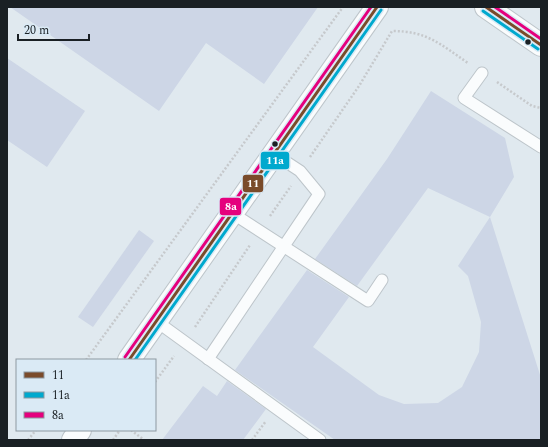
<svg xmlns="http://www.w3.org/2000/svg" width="548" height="447" viewBox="0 0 548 447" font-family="Spectral,serif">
	<rect width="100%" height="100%" fill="#e0e9ef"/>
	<g fill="#cdd6e6">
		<path d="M 10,7 L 318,7 L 264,84 L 206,43 L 159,111 Z"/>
		<path d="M 7,58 L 85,111 L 47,167 L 7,140 Z"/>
		<path d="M 431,91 L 505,138 L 514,177 L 490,217 L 428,188 L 357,286 L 315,259 L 387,159 Z"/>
		<path d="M 490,217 L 541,378 L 541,440 L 335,440 L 235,370 L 307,270 L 349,297 L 313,347 L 379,395 L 404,404 L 438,403 L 462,387 L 479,352 L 481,322 L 468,276 L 458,266 Z"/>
		<path d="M 139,230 L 154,241 L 93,327 L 78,317 Z"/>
		<path d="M 227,381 L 266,409 L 243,440 L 162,440 L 203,386 L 217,396 Z"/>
	</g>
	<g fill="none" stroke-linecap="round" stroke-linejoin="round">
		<g stroke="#bdc5ca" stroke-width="13">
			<g id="lane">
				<path d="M 482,73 L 464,98 L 541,147"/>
				<path d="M 232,213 L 368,301 L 382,280"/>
				<path d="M 156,321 L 320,440"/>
				<path d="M 208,359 L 319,194 L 300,171 L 274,154"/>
			</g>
		</g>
		<g stroke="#bdc5ca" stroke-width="24">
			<g id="secondary">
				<path d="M 129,360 L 377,7"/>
				<path d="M 73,440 L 80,430"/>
			</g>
		</g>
		<g stroke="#bdc5ca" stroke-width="24">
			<path id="primary" d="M 486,7 L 541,45"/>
		</g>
		<g stroke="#c6c9cc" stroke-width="2.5" stroke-dasharray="2 2" stroke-linecap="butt">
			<path d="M 497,82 L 532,106 L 541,108"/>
			<path d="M 310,157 L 359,86 L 392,31 C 427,31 440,44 468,63"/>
			<path d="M 270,216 L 291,186"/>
			<path d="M 195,327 L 250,245"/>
			<path d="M 86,360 L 343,7"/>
			<path d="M 155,382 L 174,356"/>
			<path d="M 131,430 L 144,440"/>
			<path d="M 28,440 L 36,430"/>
			<path d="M 113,440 L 120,430"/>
			<path d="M 252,440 L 266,421"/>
		</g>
		<use href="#lane" stroke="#fafcfd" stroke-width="11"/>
		<use href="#secondary" stroke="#fafcfd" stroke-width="22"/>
		<use href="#primary" stroke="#fafcfd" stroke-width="22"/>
		<g stroke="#daeaf5" stroke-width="6">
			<g id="bus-1">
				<path d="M 486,7 L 541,45"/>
				<path d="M 129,360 L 377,7"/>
			</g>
		</g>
		<g stroke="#daeaf5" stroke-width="6">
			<g id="bus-2">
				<path d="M 483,11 L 538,49"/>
				<path d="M 135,360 L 381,10"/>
			</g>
		</g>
		<g stroke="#daeaf5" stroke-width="6">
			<g id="bus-3">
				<path d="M 495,7 L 541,39"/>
				<path d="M 125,357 L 371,7"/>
			</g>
		</g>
		<use href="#bus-1" stroke="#7a4b2a" stroke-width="3"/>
		<use href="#bus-2" stroke="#00a9ce" stroke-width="3"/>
		<use href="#bus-3" stroke="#e5007d" stroke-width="3"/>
	</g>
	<g fill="#1a2024" stroke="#daeaf5" stroke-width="1.5">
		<circle cx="528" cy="42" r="3.5"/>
		<circle cx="275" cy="144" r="3.5"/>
	</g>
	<g stroke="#daeaf5" stroke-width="1.5">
		<rect x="260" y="151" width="30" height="19" rx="4" fill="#00a9ce"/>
		<rect x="242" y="174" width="22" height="19" rx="4" fill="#7a4b2a"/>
		<rect x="219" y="197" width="23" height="19" rx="4" fill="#e5007d"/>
	</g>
	<g font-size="11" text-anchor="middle" font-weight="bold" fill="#fff">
		<text x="275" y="164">11а</text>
		<text x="253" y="187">11</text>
		<text x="231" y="210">8а</text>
	</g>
	<rect width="548" height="447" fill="none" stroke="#1a2024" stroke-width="16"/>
	<rect x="16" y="359" width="140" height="72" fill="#daeaf5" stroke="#8d99a1"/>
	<rect x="24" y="372" width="20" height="6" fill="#7a4b2a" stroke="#8d99a1"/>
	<text x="52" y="379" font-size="12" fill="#1a2024">11</text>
	<rect x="24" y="392" width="20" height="6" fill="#00a9ce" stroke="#8d99a1"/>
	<text x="52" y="399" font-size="12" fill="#1a2024">11а</text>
	<rect x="24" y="412" width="20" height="6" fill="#e5007d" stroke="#8d99a1"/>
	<text x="52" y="419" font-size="12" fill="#1a2024">8а</text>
	<path d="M18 34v6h71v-6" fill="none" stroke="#1a2024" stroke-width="2"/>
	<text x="24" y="34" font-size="12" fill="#1a2024" stroke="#daeaf5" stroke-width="3" paint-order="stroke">20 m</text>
</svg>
